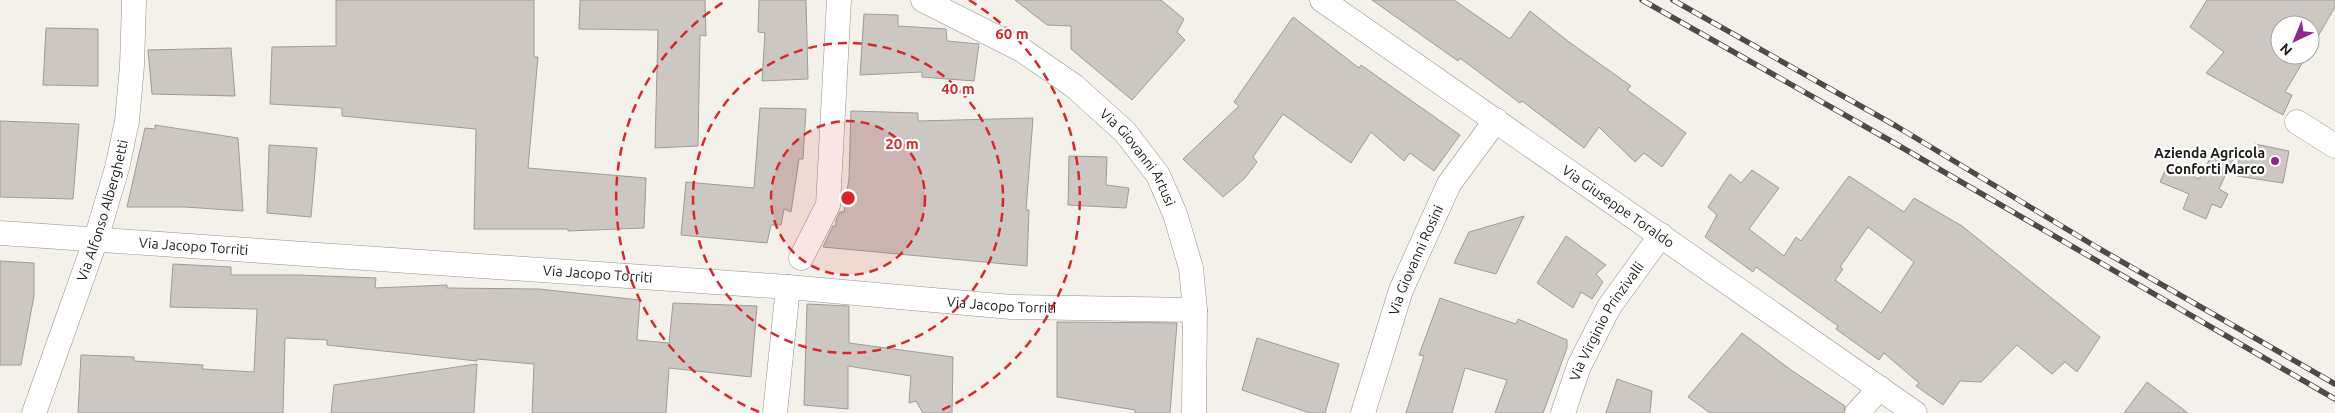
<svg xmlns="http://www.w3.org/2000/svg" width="2335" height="413" viewBox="0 0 2335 413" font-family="Ubuntu,sans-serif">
	<rect width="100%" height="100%" fill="#f4f1eb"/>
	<g fill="#ccc7c2" stroke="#9f9a96" fill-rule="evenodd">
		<path d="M 336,0 L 534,0 L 534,57 L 538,57 L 528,168 L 646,178 L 644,228 L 568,231 L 568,229 L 474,229 L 476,129 L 342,116 L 342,108 L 270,104 L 272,47 L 336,46 Z"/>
		<path d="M 580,0 L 705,0 L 706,36 L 700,35 L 698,146 L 655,148 L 658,30 L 579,29 Z"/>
		<path d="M 759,0 L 806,0 L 808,79 L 762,81 L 765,33 L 758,32 Z"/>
		<path d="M 1015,0 L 1161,0 L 1184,19 L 1177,32 L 1185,40 L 1132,100 L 1071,49 L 1071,26 L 1047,25 Z"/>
		<path d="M 1372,0 L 1454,0 L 1510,39 L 1530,11 L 1569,42 L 1631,86 L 1627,90 L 1686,133 L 1662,167 L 1644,153 L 1635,162 L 1599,127 L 1584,148 L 1522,101 L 1520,103 L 1460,58 L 1458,61 Z"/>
		<path d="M 2207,0 L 2335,0 L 2335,7 L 2310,50 L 2310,25 L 2280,25 L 2280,55 L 2307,55 L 2285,92 L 2292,95 L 2283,115 L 2206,73 L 2224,52 L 2190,27 Z"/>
		<path d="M 864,14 L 898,15 L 898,26 L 946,29 L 947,41 L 979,44 L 974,81 L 922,77 L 922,72 L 860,75 Z"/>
		<path d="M 1293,17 L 1359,68 L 1361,65 L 1460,135 L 1434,171 L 1410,153 L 1404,161 L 1371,132 L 1351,163 L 1283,114 L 1253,157 L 1257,162 L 1245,178 L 1223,197 L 1183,159 L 1239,106 L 1234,102 Z"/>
		<path d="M 46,28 L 98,29 L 98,86 L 43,85 Z"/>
		<path d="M 231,48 L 235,96 L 152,94 L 148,50 Z"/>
		<path d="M 760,108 L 806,109 L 803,159 L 799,159 L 791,212 L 784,209 L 781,225 L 771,225 L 767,243 L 681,235 L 686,182 L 754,188 Z"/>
		<path d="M 851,111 L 918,113 L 918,121 L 1033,118 L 1026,210 L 1029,210 L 1027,266 L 823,247 L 833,226 L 836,226 L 836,220 L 840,212 L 844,212 L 849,178 Z"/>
		<path d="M 0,121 L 79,124 L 73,199 L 0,197 Z"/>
		<path d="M 155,125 L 238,138 L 243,211 L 185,207 L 127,207 L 145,128 L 155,129 Z"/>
		<path d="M 2255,144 L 2289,151 L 2283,183 L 2237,176 L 2240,152 L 2253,155 Z"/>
		<path d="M 269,145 L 317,148 L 311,217 L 267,213 Z"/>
		<path d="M 2214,151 L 2233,159 L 2219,189 L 2228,194 L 2221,208 L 2212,204 L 2206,219 L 2183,209 L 2189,194 L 2160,182 L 2168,163 L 2199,179 Z"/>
		<path d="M 1069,156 L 1107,157 L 1106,185 L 1129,188 L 1126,208 L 1068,205 Z"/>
		<path d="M 1752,170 L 1779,188 L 1749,229 L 1784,256 L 1796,237 L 1801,241 L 1849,176 L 1904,212 L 1914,198 L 1962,226 L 2100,337 L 2077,372 L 2065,362 L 2052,374 L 2017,345 L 1981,382 L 1960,381 L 1943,405 L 1916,386 L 1919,383 L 1884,353 L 1879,360 L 1836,329 L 1838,326 L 1756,267 L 1753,272 L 1705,237 L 1717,215 L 1708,207 L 1730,174 L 1741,183 ZM 1868,227 L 1914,262 L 1881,313 L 1835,280 L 1843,269 L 1840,267 Z"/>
		<path d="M 1524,216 L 1496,274 L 1454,263 L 1469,232 Z"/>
		<path d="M 1566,236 L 1606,265 L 1596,274 L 1603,282 L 1592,299 L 1581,292 L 1573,308 L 1537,283 Z"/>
		<path d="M 0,261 L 34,263 L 34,296 L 21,365 L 0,365 Z"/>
		<path d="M 173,264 L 231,267 L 231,275 L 299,275 L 376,278 L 375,288 L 447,285 L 447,288 L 539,289 L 640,300 L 637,340 L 669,343 L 673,303 L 757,306 L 751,377 L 669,368 L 666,413 L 532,413 L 534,364 L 477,359 L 477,361 L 327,345 L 327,340 L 285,338 L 283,413 L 78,413 L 81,355 L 134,357 L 134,361 L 203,365 L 202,369 L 254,372 L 257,309 L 170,307 Z"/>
		<path d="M 1440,298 L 1516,324 L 1518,319 L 1567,340 L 1567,348 L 1543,413 L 1495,413 L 1507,380 L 1465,368 L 1452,413 L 1406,413 L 1424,356 L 1419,355 Z"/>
		<path d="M 807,304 L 849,306 L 849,343 L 953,357 L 952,413 L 923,413 L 916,401 L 909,403 L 911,376 L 848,366 L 848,409 L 804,405 Z"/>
		<path d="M 1057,322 L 1177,323 L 1170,413 L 1135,413 L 1135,410 L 1057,397 Z"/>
		<path d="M 1742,333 L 1791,370 L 1845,406 L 1844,413 L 1710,413 L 1688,397 Z"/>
		<path d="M 1257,338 L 1339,364 L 1325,413 L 1310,413 L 1242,390 Z"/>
		<path d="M 477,364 L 474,413 L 331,413 L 334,385 Z"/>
		<path d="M 1617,379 L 1652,391 L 1650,413 L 1606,413 Z"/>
		<path d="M 2147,382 L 2188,413 L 2124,413 Z"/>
	</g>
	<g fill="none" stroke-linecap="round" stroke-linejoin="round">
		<g stroke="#94918c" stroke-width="25">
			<g id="minor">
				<path id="s1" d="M 923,0 L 1022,50 L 1074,86 L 1125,132 L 1158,175 L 1175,214 L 1191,268 L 1195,310 L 1194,413"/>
				<path id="s2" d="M 1322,0 L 1915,413"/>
				<path d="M 2297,122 L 2335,146"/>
				<path id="s3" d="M 0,233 L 788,287 L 1011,307 L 1195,310"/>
				<path d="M 801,258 L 828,205 L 839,0"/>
				<path id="s4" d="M 34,413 L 96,239 L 117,168 L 127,121 L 132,66 L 134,0"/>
				<path d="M 775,413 L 788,287"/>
				<path id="s5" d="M 1363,413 L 1401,290 L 1449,184 L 1496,120"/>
				<path id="s6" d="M 1563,413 L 1579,366 L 1609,307 L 1661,235"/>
				<path d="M 1857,413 L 1880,388"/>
			</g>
		</g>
		<use href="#minor" stroke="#fff" stroke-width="24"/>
		<g stroke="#4d4b49" stroke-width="5.5">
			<g id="rail">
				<path d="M 1642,0 L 1889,140 L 2335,399"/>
				<path d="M 1673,0 L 1896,126 L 2098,248 L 2335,384"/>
			</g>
		</g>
		<use href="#rail" stroke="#fff" stroke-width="4" stroke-dasharray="11" stroke-linecap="butt"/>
	</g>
	<circle cx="848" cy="198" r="77" fill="#d62828" fill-opacity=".12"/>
	<g fill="none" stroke="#d62828" stroke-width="2.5" stroke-dasharray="9 6">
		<circle cx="848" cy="198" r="77"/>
		<circle cx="848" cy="198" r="155"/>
		<path d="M759 412A232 232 0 0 1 727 0M969 0A232 232 0 0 1 937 412"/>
	</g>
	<circle fill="#8f278c" stroke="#fff" stroke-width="2" cx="2275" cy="161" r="5"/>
	<g text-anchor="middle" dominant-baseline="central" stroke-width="4.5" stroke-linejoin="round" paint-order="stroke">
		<g font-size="14" font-weight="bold" fill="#1b1a18" stroke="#fff" text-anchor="end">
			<text x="2265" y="153">Azienda Agricola<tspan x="2265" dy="16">Conforti Marco</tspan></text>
		</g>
		<g font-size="14" fill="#1b1a18" stroke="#fff">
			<text stroke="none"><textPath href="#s1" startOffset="271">Via Giovanni Artusi</textPath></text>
			<text stroke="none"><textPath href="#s2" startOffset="361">Via Giuseppe Toraldo</textPath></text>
			<text stroke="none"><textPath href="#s4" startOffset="214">Via Alfonso Alberghetti</textPath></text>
			<text stroke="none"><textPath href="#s3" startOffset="194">Via Jacopo Torriti</textPath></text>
			<text stroke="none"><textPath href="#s5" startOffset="162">Via Giovanni Rosini</textPath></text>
			<text stroke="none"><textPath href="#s3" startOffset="599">Via Jacopo Torriti</textPath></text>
			<text stroke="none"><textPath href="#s3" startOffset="1004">Via Jacopo Torriti</textPath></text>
			<text stroke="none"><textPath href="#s6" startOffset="102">Via Virginio Prinzivalli</textPath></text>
		</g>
	</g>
	<circle cx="848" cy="198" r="8" fill="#d62828" stroke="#fff" stroke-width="2.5"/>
	<g font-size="15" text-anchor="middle" font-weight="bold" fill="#d62828" stroke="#fff" stroke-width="4.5" stroke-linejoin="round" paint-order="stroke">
		<text x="1012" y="39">60 m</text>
		<text x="958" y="94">40 m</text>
		<text x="902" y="149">20 m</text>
	</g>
	<g transform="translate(2295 40) rotate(224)"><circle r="24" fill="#ffffff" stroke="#a4a3a3"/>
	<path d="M0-4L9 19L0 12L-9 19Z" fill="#8f278c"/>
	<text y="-8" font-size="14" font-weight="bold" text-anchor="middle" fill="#1b1a18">N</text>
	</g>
</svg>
